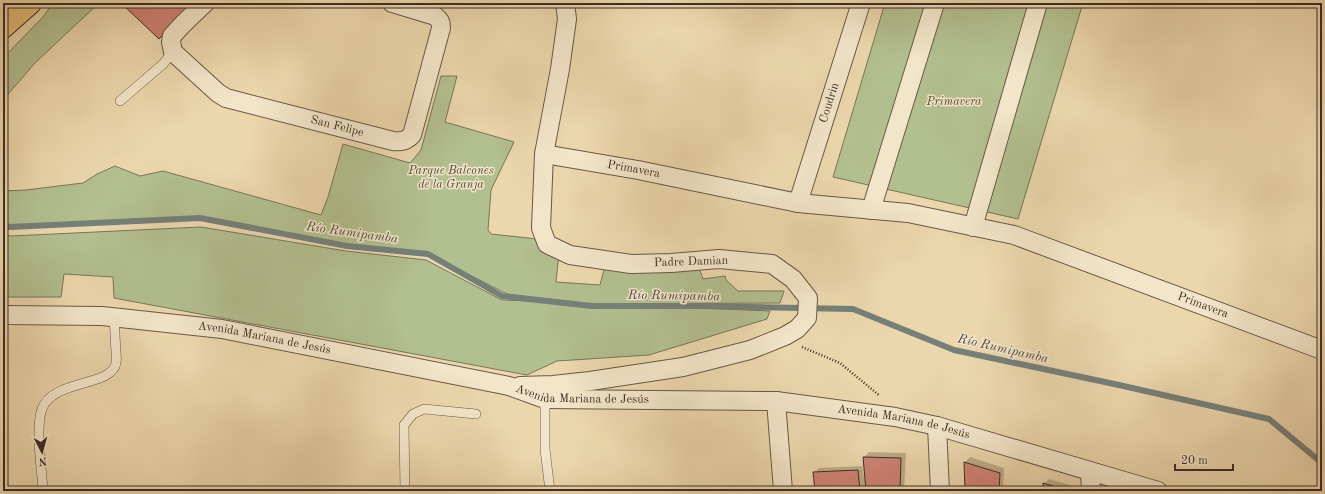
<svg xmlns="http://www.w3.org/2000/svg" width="1325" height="494" viewBox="0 0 1325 494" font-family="'Old Standard TT',serif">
	<rect width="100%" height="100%" fill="#ecd7ac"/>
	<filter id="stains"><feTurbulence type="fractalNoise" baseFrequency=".005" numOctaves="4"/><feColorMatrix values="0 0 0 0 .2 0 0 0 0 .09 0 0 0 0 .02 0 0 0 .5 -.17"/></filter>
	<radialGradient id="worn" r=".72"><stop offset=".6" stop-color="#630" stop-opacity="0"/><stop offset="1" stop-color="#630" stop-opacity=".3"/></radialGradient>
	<g fill="#b2bf8e" stroke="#77765a">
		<path d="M 53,3 L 99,3 L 35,63 L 3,100 L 3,58 L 43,17 Z"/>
		<path d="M 885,3 L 1083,3 L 1018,219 L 833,177 Z"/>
		<path d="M 441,76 L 457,76 L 445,122 L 514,142 L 491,190 L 488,230 L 491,234 L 537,239 L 559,253 L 556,282 L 600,285 L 606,262 L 698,265 L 703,279 L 725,276 L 726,280 L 738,291 L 784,291 L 780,303 L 606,304 L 770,311 L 767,319 L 649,355 L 557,361 L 527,375 L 114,298 L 113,277 L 64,274 L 61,297 L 3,297 L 3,234 L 11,236 L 201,227 L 346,251 L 426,260 L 502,300 L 583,303 L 507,294 L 428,254 L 348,246 L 200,218 L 10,227 L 3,225 L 3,191 L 26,190 L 83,183 L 97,174 L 115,166 L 140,176 L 163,171 L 321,215 L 328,197 L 343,144 L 410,163 L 421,150 Z"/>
	</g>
	<g fill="#0003">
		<path d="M 869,452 L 906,453 L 904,491 L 816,491 L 814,473 L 819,468 L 862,466 L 865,483 L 866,483 L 864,457 Z"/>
		<path d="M 970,457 L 1004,468 L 1003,491 L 966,491 L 965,462 Z"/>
		<path d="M 1049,479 L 1083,489 L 1083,491 L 1044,491 L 1044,484 Z"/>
	</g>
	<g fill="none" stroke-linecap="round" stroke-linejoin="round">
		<path stroke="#75807b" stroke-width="6" d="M 3,226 L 10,227 L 200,218 L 347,246 L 428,254 L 502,296 L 592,306 L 700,306 L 853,309 L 954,350 L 1119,385 L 1269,419 L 1322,463"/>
	</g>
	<g fill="#cf8274" stroke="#3c2d27">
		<path d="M 121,3 L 192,3 L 159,39 Z"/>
		<path d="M 863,457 L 901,458 L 900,491 L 866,491 Z"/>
		<path d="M 964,462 L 1000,473 L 999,491 L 965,491 Z"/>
		<path d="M 858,470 L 860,491 L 815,491 L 813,472 Z"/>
		<path d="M 1043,483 L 1070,491 L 1043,491 Z"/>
	</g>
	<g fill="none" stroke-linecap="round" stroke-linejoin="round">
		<g stroke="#685848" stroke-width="10">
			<g id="service">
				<path d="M 120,101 L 163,64 L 173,52"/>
				<path d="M 545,399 L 545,449 L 550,491"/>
				<path d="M 43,491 C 42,470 35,428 42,409 C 53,379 112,387 116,363 C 117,360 116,355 116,351 C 115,340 115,329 114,317"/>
				<path d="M 405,491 L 404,425 L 413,414 L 424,409 L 476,414"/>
			</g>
		</g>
		<g stroke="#685848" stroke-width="20">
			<g id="minor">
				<path id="s1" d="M 205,3 L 183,24 L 172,36 L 171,42 L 173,52 L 218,93 L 226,98 L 393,141 C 401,142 406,141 412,135 L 441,28 C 441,22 440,20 435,16 L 392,3"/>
				<path id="s2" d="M 544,154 L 638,170 L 798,203 L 908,213 L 1014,235 L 1322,350"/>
				<path id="s3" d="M 798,203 L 861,3"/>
				<path d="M 871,210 L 935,3"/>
				<path d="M 973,227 L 1038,3"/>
				<path id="s4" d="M 3,315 L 102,316 L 222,329 L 509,386 L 545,399 L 776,401 L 895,417 L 937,426 L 1158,491"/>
				<path d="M 520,386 L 553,385 L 590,381 L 683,367 L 750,350 L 785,336 L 797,329 L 807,318 L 808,298 L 793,279 L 772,264 L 719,259 L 671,263 L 631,264 L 570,255 L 547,244 L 541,228 L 544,154 L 560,69 L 567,19 L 565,3"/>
				<path d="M 776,401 L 783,491"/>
				<path d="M 937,426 L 940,491"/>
				<path d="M 1090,471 L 1091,491"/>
			</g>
		</g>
		<g stroke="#3c2d27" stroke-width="24">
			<g id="primary">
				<path d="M 3,18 L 3,3"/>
				<path d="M 3,27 L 30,3"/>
			</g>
		</g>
		<path stroke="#3c2d27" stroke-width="2.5" stroke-dasharray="1 2" stroke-linecap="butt" d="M 802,347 L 840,363 L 880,396"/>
		<use href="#service" stroke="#f3e5c9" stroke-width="9"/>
		<use href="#minor" stroke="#f3e5c9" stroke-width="18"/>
		<use href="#primary" stroke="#e6bc76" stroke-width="22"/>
	</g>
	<g text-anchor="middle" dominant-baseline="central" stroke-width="3" stroke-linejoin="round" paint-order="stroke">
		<g font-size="12" font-style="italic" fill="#544a3c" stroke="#f3e5c9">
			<text x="954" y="102">Primavera</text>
			<text x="451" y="171">Parque Balcones<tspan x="451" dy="14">de la Granja</tspan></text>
		</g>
		<g font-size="12" fill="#3c2d27" stroke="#f3e5c9">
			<text stroke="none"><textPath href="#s3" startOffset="105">Coudrin</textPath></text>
			<text stroke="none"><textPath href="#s1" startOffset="248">San Felipe</textPath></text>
			<text stroke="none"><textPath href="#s2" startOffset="91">Primavera</textPath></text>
			<text transform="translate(691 262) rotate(-2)">Padre Damian</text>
			<text stroke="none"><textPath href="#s2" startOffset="679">Primavera</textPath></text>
			<text stroke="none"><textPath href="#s4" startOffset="263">Avenida Mariana de Jesús</textPath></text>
			<text stroke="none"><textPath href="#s4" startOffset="587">Avenida Mariana de Jesús</textPath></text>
			<text stroke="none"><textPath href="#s4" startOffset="911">Avenida Mariana de Jesús</textPath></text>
		</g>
		<g font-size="13" font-style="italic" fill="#4f4943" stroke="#f3e5c9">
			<text transform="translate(352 233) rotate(8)">Río Rumipamba</text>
			<text transform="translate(674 296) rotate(1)">Río Rumipamba</text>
			<text transform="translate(1003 349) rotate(13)">Río Rumipamba</text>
		</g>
	</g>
	<rect width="1325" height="494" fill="none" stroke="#ecd7ac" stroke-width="16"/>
	<rect x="4" y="4" width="1317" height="486" fill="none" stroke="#3c2d27" stroke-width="2"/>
	<rect x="8" y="8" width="1309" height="478" fill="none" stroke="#3c2d27"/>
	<g transform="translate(42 452) rotate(174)" stroke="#f3e5c9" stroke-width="3" paint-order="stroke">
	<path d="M0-3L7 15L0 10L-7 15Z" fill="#3c2d27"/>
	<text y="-6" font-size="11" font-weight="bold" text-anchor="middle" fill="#3c2d27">N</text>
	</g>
	<path d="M1175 464v6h58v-6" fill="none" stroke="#3c2d27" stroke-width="2"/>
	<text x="1181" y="464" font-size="12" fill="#3c2d27" stroke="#f3e5c9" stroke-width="3" paint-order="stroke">20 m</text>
	<rect width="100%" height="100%" filter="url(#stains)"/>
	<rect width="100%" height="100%" fill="url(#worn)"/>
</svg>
